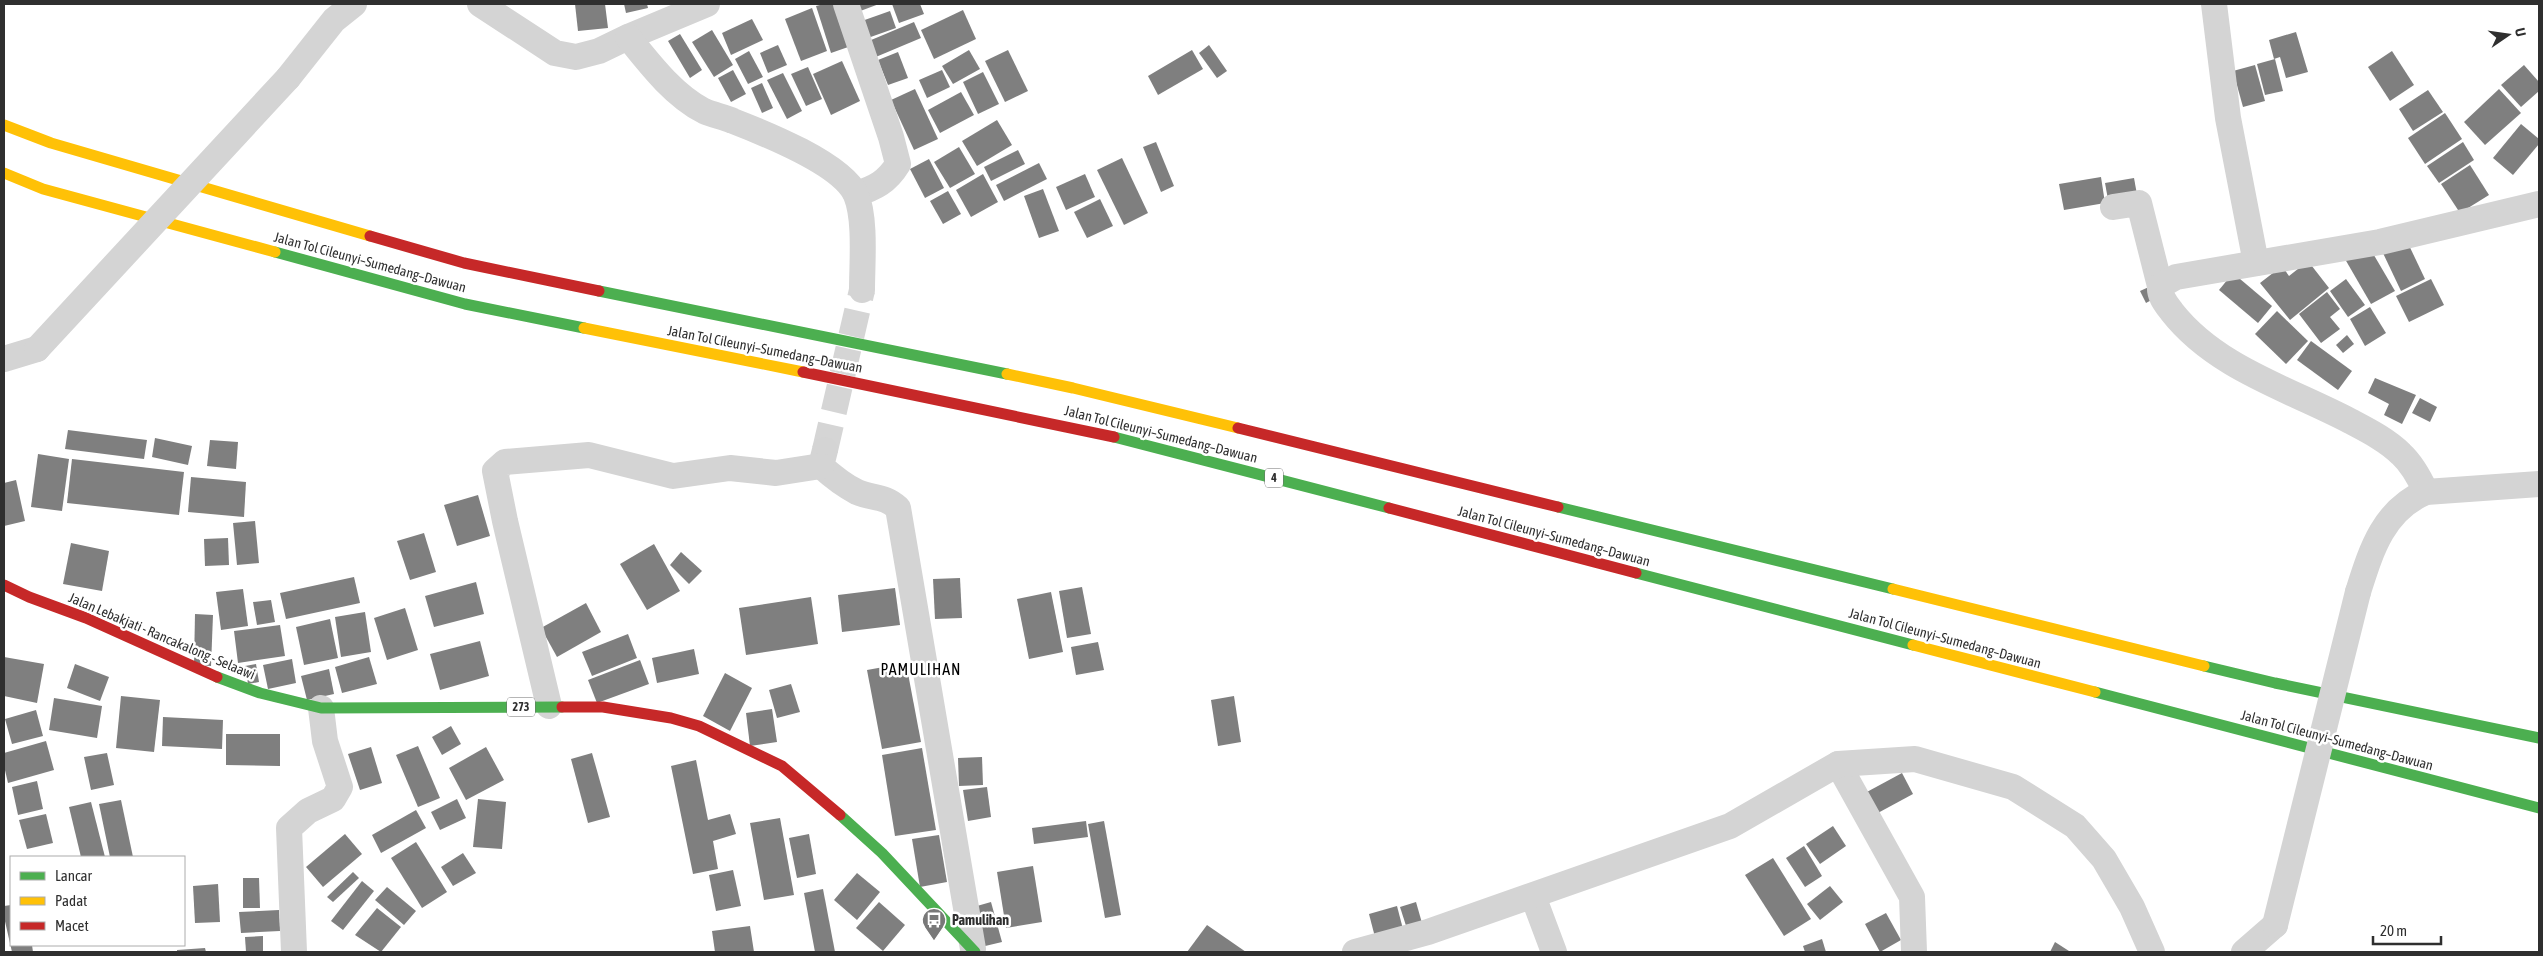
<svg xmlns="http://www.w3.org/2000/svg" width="2543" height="956" viewBox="0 0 2543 956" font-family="'Asap Condensed',sans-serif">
	<rect width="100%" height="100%" fill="#fff"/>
	<g fill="#7f7f7f">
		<path d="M 575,4 L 605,4 L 608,28 L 578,31 Z"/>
		<path d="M 624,4 L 647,4 L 648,8 L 626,13 Z"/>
		<path d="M 824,4 L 837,4 L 851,46 L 831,53 L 816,6 Z"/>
		<path d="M 852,4 L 879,4 L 855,13 Z"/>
		<path d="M 892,4 L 920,4 L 924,14 L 899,23 Z"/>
		<path d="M 812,8 L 827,51 L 801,61 L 785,19 Z"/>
		<path d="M 963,10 L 976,39 L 934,59 L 921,30 Z"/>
		<path d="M 890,11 L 896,28 L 865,39 L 859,22 Z"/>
		<path d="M 752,19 L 763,40 L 731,55 L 722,33 Z"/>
		<path d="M 914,22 L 921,38 L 871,59 L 864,43 Z"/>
		<path d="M 712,30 L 733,65 L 714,77 L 692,42 Z"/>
		<path d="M 2296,32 L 2308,72 L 2286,78 L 2280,57 L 2274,59 L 2269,40 Z"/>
		<path d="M 680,34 L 702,70 L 690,78 L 668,41 Z"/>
		<path d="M 778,45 L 787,65 L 768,73 L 760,53 Z"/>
		<path d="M 1209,45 L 1227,71 L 1217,78 L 1199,53 Z"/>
		<path d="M 969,50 L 980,69 L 953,84 L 942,66 Z"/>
		<path d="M 1008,50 L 1028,91 L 1005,102 L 985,61 Z"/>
		<path d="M 1192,50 L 1203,69 L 1158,95 L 1148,76 Z"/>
		<path d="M 749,51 L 763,77 L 748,84 L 735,59 Z"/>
		<path d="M 2392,51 L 2414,85 L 2390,101 L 2368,67 Z"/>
		<path d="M 898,52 L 908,78 L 888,85 L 878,60 Z"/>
		<path d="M 2275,59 L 2283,91 L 2265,95 L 2257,64 Z"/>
		<path d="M 842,61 L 860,101 L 831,115 L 813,74 Z"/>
		<path d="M 2255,65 L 2265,101 L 2243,107 L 2233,71 Z"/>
		<path d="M 2524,65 L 2539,82 L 2539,91 L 2521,107 L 2501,85 Z"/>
		<path d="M 808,67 L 822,99 L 806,106 L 791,74 Z"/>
		<path d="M 733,70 L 746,94 L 731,102 L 718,78 Z"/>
		<path d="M 942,70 L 950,87 L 927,98 L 919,80 Z"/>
		<path d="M 983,72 L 999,104 L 978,114 L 963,82 Z"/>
		<path d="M 783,73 L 802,111 L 787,119 L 767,80 Z"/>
		<path d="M 762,83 L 773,108 L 762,113 L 751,88 Z"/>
		<path d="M 915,89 L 938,139 L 914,150 L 891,100 Z"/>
		<path d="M 2499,89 L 2521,113 L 2485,145 L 2464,122 Z"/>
		<path d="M 2428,90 L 2443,112 L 2413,131 L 2399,109 Z"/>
		<path d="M 961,92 L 974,115 L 940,133 L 928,110 Z"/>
		<path d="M 2445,113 L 2462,139 L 2425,164 L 2408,138 Z"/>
		<path d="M 997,120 L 1012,145 L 977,166 L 962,141 Z"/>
		<path d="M 2521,124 L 2539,139 L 2539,144 L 2513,175 L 2493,158 Z"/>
		<path d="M 1156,142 L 1174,186 L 1161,192 L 1143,147 Z"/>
		<path d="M 2463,142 L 2474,160 L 2439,183 L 2427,166 Z"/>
		<path d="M 959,147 L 975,174 L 950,188 L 934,162 Z"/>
		<path d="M 1018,150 L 1025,164 L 991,181 L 984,167 Z"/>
		<path d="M 1122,158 L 1148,213 L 1124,225 L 1097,170 Z"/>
		<path d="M 929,159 L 944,188 L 925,198 L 910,169 Z"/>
		<path d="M 1039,163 L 1047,179 L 1004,201 L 996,185 Z"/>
		<path d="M 2470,165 L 2489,195 L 2460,213 L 2441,184 Z"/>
		<path d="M 983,174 L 998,202 L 971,217 L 956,190 Z"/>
		<path d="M 1085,174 L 1095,197 L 1066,210 L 1056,187 Z"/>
		<path d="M 2101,177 L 2105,203 L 2064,210 L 2059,184 Z"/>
		<path d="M 2134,178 L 2138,200 L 2109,205 L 2105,183 Z"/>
		<path d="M 1043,189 L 1059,231 L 1039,238 L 1024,196 Z"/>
		<path d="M 948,191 L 961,214 L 943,224 L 930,201 Z"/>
		<path d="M 1100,199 L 1113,226 L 1087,238 L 1074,212 Z"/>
		<path d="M 2406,239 L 2425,279 L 2401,291 L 2382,251 Z"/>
		<path d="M 2368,245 L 2395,291 L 2371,304 L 2345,259 Z"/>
		<path d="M 2308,261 L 2329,288 L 2290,320 L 2260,283 L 2282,266 L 2289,276 Z"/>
		<path d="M 2233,273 L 2272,306 L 2258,323 L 2219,290 Z"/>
		<path d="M 2346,279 L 2365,305 L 2348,317 L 2330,291 Z"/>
		<path d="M 2431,279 L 2444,305 L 2409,322 L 2396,296 Z"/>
		<path d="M 2151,286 L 2157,297 L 2146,303 L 2140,291 Z"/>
		<path d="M 2327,292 L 2340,309 L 2330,317 L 2340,329 L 2321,343 L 2299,314 Z"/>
		<path d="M 2370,307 L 2386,333 L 2365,346 L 2350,319 Z"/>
		<path d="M 2277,311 L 2308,341 L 2286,364 L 2255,334 Z"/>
		<path d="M 2347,335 L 2354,344 L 2343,353 L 2336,345 Z"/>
		<path d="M 2311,341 L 2352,371 L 2338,390 L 2297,360 Z"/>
		<path d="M 2375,378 L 2416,395 L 2402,424 L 2384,415 L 2389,404 L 2368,393 Z"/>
		<path d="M 2420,398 L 2437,407 L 2430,422 L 2412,413 Z"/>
		<path d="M 68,430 L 147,440 L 144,459 L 65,449 Z"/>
		<path d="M 155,438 L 192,446 L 188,465 L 152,457 Z"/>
		<path d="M 210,440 L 238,442 L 236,469 L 207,466 Z"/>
		<path d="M 38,454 L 69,459 L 62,511 L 31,507 Z"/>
		<path d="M 72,459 L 184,472 L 179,515 L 67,503 Z"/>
		<path d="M 191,477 L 246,482 L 244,517 L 188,512 Z"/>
		<path d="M 16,480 L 25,521 L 4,526 L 4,483 Z"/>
		<path d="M 478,495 L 490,536 L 457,546 L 444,505 Z"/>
		<path d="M 255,521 L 259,563 L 237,565 L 233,523 Z"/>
		<path d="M 424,533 L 436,572 L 410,580 L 397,541 Z"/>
		<path d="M 228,538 L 229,565 L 205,566 L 204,539 Z"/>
		<path d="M 71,543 L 109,551 L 102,591 L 63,584 Z"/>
		<path d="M 654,544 L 680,591 L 647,610 L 620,564 Z"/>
		<path d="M 681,552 L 702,571 L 689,584 L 670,565 Z"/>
		<path d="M 354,577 L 360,603 L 286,619 L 280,593 Z"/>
		<path d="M 960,578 L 962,618 L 935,619 L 933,579 Z"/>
		<path d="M 476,582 L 484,614 L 434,627 L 425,596 Z"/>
		<path d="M 1082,587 L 1091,634 L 1067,638 L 1059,591 Z"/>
		<path d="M 895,588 L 900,625 L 842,632 L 838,595 Z"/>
		<path d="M 243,589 L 248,626 L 221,630 L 216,592 Z"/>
		<path d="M 1051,592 L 1063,652 L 1029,659 L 1017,599 Z"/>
		<path d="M 811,597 L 818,644 L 746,655 L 739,608 Z"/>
		<path d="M 271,600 L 275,622 L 257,625 L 253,602 Z"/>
		<path d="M 586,603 L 601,632 L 557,657 L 541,628 Z"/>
		<path d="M 405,608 L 418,650 L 387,660 L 374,618 Z"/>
		<path d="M 365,612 L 371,652 L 341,657 L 335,617 Z"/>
		<path d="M 195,614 L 213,615 L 211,666 L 194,665 Z"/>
		<path d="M 330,619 L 338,658 L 304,665 L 296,627 Z"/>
		<path d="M 280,625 L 285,656 L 238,663 L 234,631 Z"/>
		<path d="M 628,634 L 637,658 L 592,676 L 582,652 Z"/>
		<path d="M 480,641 L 489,676 L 440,690 L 430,654 Z"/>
		<path d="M 1098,642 L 1104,670 L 1076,675 L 1071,647 Z"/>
		<path d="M 694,649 L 699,674 L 657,683 L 652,658 Z"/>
		<path d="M 4,657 L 44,664 L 37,703 L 4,696 Z"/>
		<path d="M 369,657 L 377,684 L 342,693 L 335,667 Z"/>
		<path d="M 292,659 L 296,683 L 268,689 L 263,665 Z"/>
		<path d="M 640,660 L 649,684 L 597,703 L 588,680 Z"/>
		<path d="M 906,663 L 921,742 L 882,749 L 867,670 Z"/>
		<path d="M 75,664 L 109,677 L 100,701 L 67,688 Z"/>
		<path d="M 256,664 L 259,682 L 248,684 L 245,666 Z"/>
		<path d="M 329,669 L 334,694 L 307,700 L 301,676 Z"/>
		<path d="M 725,673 L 752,688 L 730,731 L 703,716 Z"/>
		<path d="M 791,684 L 800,712 L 777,718 L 769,690 Z"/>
		<path d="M 121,696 L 160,700 L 154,752 L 116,748 Z"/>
		<path d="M 1234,696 L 1241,742 L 1218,746 L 1211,700 Z"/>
		<path d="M 54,698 L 102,706 L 97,738 L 49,730 Z"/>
		<path d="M 772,709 L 777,742 L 750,746 L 746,713 Z"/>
		<path d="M 36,710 L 43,736 L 12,744 L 5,719 Z"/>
		<path d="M 163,717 L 223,720 L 222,749 L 162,746 Z"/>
		<path d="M 451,726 L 461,744 L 442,755 L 432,737 Z"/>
		<path d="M 226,734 L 280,734 L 280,766 L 226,765 Z"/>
		<path d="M 46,741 L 54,770 L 8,783 L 4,766 L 4,753 Z"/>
		<path d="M 418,746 L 440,798 L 418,807 L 396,755 Z"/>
		<path d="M 371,747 L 382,783 L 360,790 L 348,754 Z"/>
		<path d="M 486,747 L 504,780 L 466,800 L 449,768 Z"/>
		<path d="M 922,748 L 936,830 L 895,836 L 882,755 Z"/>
		<path d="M 107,753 L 114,785 L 91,790 L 84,757 Z"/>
		<path d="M 592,753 L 610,817 L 588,823 L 571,759 Z"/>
		<path d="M 982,757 L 983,785 L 959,786 L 958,758 Z"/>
		<path d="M 696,760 L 708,820 L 730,814 L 736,834 L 713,841 L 718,869 L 693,874 L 671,766 Z"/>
		<path d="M 1902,773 L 1913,794 L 1876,814 L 1865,793 Z"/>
		<path d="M 37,781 L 43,809 L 18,815 L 12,787 Z"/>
		<path d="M 987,787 L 991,817 L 968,821 L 963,790 Z"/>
		<path d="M 457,799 L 466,818 L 440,830 L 431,812 Z"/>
		<path d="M 478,799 L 506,802 L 502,849 L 473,847 Z"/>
		<path d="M 121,800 L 133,857 L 110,857 L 99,804 Z"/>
		<path d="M 91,802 L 105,857 L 81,857 L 69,807 Z"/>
		<path d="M 416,810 L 426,828 L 381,853 L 372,835 Z"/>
		<path d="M 46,814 L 53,843 L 27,849 L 19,820 Z"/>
		<path d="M 780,818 L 794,895 L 764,900 L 750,823 Z"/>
		<path d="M 1086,821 L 1088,837 L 1034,844 L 1032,828 Z"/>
		<path d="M 1104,821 L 1121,915 L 1105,918 L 1088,824 Z"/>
		<path d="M 1833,826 L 1846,846 L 1820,864 L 1806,844 Z"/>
		<path d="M 345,834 L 362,854 L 323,887 L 306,867 Z"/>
		<path d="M 809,834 L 816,874 L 797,878 L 789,838 Z"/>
		<path d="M 939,835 L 947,882 L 920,887 L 912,839 Z"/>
		<path d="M 416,842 L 447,892 L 422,908 L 391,858 Z"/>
		<path d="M 1804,846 L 1822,876 L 1805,887 L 1786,858 Z"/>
		<path d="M 463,853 L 476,873 L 453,886 L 441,867 Z"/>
		<path d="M 1773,858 L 1811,919 L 1784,936 L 1745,875 Z"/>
		<path d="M 1033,866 L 1042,922 L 1006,928 L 997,872 Z"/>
		<path d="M 733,870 L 741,906 L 716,911 L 709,875 Z"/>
		<path d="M 353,872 L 359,878 L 333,902 L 327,897 Z"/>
		<path d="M 857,873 L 880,892 L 857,920 L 834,900 Z"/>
		<path d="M 243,878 L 259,878 L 260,908 L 243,908 Z"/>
		<path d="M 362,881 L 374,891 L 343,930 L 331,921 Z"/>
		<path d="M 218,884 L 220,922 L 195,923 L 193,886 Z"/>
		<path d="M 1830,886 L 1843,902 L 1820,920 L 1807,904 Z"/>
		<path d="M 387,887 L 416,911 L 404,925 L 375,900 Z"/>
		<path d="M 823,889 L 835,952 L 815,952 L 804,893 Z"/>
		<path d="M 879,902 L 905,925 L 883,951 L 856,928 Z"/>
		<path d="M 991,902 L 1002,942 L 981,947 L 970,908 Z"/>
		<path d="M 1416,902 L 1424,930 L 1409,935 L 1400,907 Z"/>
		<path d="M 11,905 L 11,945 L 32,945 L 33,952 L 12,952 L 4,917 L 4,906 Z"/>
		<path d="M 1397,906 L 1404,933 L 1376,941 L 1369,914 Z"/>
		<path d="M 377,908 L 401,927 L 381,952 L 355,935 Z"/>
		<path d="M 279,910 L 280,931 L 241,933 L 239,912 Z"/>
		<path d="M 1886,913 L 1901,940 L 1880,952 L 1865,924 Z"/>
		<path d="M 1207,925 L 1246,952 L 1187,952 Z"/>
		<path d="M 750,926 L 754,952 L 715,952 L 712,931 Z"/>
		<path d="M 263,936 L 263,952 L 246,952 L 245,937 Z"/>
		<path d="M 1822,939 L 1826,952 L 1805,952 L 1803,946 Z"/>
		<path d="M 2055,942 L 2069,951 L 2068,952 L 2050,952 Z"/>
		<path d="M 205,948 L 206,952 L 177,952 L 177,950 Z"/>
	</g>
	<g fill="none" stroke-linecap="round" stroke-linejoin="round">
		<path stroke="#d5d5d5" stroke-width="26" stroke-dasharray="26 13" stroke-linecap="butt" d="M 825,450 L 862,290"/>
		<g stroke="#d4d4d4" stroke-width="26">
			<path d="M 480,4 L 555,53 L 576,57 L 599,51 L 628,37 L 707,4"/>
			<path d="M 846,4 L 891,137 L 898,164 C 887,182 875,188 856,194"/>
			<path d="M 2214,4 L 2228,118 L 2256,263"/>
			<path d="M 628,37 C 649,63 673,95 704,111 C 713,115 724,117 733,121 C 764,133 842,164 856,195 C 866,219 862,263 862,290"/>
			<path d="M 288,78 L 334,20 L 354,4"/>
			<path d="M 2113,207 L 2139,203 L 2160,286"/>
			<path d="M 4,359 L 37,349"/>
			<path d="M 825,450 L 821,466 C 832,476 843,485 857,492 C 873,499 884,495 898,508 L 973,949"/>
			<path d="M 2426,492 C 2420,479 2412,464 2401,454 C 2387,440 2367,430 2350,421 C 2289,389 2216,368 2172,312 C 2166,304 2159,296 2160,286 L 2176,277 L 2380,242 L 2539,204"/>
			<path d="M 2358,592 C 2371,551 2383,510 2426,492 L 2539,484"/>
			<path d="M 549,706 L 505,521 L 495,471 L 505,462 L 589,455 L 673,476 L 730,468 L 776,473 L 821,466"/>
			<path d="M 1838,764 L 1912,897 L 1914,952"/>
			<path d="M 1533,896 L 1554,952"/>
			<path d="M 294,952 L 289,828 L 308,811 L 333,799 L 340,787 L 325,741 L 321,708"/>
			<path d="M 1355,952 L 1428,932 L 1730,826 L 1838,764 L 1915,759 L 2013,787 L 2075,826 L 2104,859 L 2132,907 L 2152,952"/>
			<path d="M 2244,952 L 2275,925"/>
		</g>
		<g stroke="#4caf50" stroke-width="11">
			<path d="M 275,252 L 465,304 L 584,328"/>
			<path d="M 599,291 L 1007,374"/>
			<path d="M 1114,437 L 1389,508"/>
			<path d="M 1558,507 L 1893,589"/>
			<path d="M 1636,573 L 1913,645"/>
			<path d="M 2204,666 L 2275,683 L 2539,738"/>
			<path d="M 217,677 L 260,693 L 321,708 L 562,707"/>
			<path d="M 2095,692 L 2539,808"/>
			<path d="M 840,815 L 882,853 L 975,952"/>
		</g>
		<g stroke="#ffc107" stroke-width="11">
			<path d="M 4,125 L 51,143 L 370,236"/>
			<path d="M 4,173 L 43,189 L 275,252"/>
			<path d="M 584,328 L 803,372"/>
			<path d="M 1007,374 L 1073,388 L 1238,428"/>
			<path d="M 1893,589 L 2204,666"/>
			<path d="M 1913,645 L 2095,692"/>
		</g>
		<g stroke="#c62828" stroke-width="11">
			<path d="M 370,236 L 464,263 L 599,291"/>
			<path d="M 803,372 L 1114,437"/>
			<path d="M 1238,428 L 1558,507"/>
			<path d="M 1389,508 L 1636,573"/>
			<path d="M 4,585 L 29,597 L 86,618 L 217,677"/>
			<path d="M 562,707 L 603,707 L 671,718 L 699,726 L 782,766 L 840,815"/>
		</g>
		<g stroke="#d4d4d4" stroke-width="26">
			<path d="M 37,349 L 288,78"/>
			<path d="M 2275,925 L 2358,592"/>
		</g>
	</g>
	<defs>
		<g id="bus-pin" transform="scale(1.25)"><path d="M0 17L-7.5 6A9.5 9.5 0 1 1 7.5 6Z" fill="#787878" stroke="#fff"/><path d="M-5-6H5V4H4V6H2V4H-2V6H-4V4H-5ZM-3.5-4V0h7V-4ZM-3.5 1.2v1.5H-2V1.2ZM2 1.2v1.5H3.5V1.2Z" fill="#fff"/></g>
	</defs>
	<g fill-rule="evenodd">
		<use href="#bus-pin" x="934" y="920"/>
	</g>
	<g text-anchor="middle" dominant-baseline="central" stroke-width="5" stroke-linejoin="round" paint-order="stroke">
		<g fill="#fff" stroke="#6d6d6d" stroke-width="1">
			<rect x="1265" y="468.5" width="18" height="19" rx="4"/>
			<rect x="507" y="697.5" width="28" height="19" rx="4"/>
		</g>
		<g font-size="12" font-weight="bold" fill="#2f2f2f">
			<text x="1274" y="478">4</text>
			<text x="521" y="707">273</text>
		</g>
		<g font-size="14" fill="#2f2f2f" stroke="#fff">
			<text transform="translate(370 262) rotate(15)">Jalan Tol Cileunyi–Sumedang–Dawuan</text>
			<text transform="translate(765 349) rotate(11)">Jalan Tol Cileunyi–Sumedang–Dawuan</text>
			<text transform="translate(1161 434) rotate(14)">Jalan Tol Cileunyi–Sumedang–Dawuan</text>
			<text transform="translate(1554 536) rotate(15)">Jalan Tol Cileunyi–Sumedang–Dawuan</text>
			<text transform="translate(162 636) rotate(23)">Jalan Lebakjati - Rancakalong - Selaawi</text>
			<text transform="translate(1945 638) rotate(15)">Jalan Tol Cileunyi–Sumedang–Dawuan</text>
			<text transform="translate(2337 740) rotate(15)">Jalan Tol Cileunyi–Sumedang–Dawuan</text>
		</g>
		<g font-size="14" font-weight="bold" fill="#2f2f2f" stroke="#fff" text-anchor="start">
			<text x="952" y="920">Pamulihan</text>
		</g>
		<g font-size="16" letter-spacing="1" fill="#000" stroke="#fff">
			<text x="921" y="669">PAMULIHAN</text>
		</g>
	</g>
	<rect width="2543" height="956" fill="none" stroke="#2f2f2f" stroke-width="10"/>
	<rect x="10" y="856" width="175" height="90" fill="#ffffff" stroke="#acacac"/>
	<rect x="20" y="872" width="25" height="8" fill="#4caf50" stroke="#acacac"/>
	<text x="55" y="881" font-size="15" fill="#2f2f2f">Lancar</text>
	<rect x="20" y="897" width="25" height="8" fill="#ffc107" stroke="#acacac"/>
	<text x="55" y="906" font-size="15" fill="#2f2f2f">Padat</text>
	<rect x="20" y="922" width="25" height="8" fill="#c62828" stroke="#acacac"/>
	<text x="55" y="931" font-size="15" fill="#2f2f2f">Macet</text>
	<g transform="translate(2508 35) rotate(77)" stroke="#ffffff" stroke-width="4" paint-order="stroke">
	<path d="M0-4L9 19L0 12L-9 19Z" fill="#2f2f2f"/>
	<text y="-8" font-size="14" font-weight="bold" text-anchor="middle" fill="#2f2f2f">U</text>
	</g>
	<path d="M2373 936v8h68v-8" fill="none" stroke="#2f2f2f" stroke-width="2.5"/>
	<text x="2380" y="936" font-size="15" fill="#2f2f2f" stroke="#ffffff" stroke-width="4" paint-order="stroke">20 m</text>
</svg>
